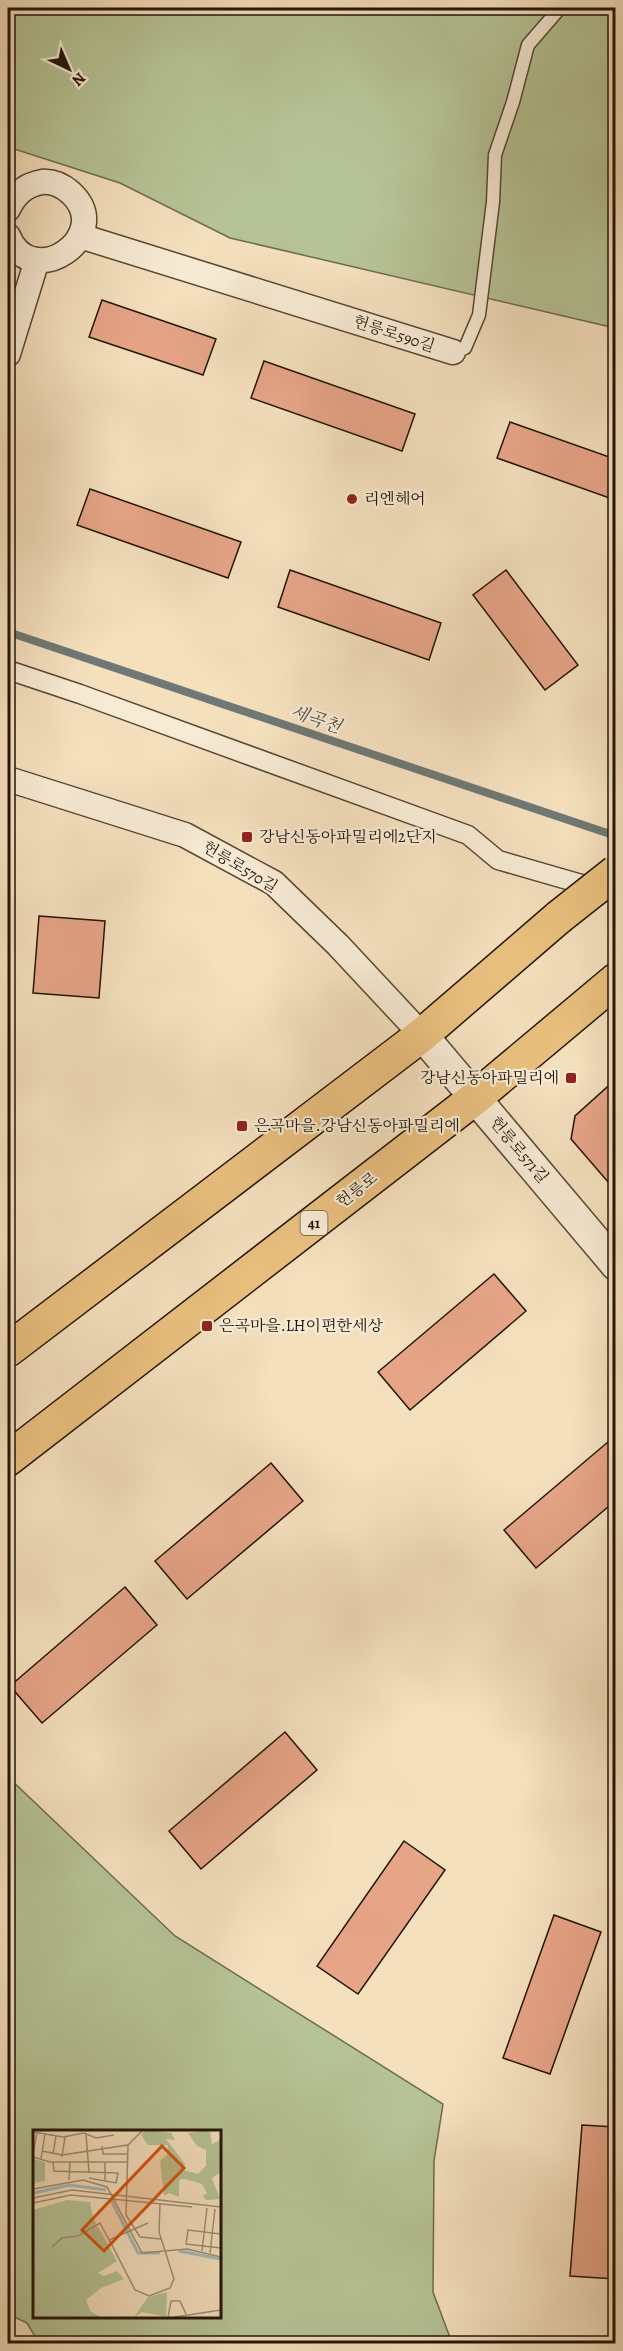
<svg xmlns="http://www.w3.org/2000/svg" width="623" height="2351" viewBox="0 0 623 2351" font-family="Alegreya,'Noto Serif KR',serif">
	<rect width="100%" height="100%" fill="#f5e0be"/>
	<filter id="stains"><feTurbulence type="fractalNoise" baseFrequency=".00333" numOctaves="4"/><feColorMatrix values="0 0 0 0 .2 0 0 0 0 .09 0 0 0 0 .02 0 0 0 .5 -.17"/></filter>
	<radialGradient id="worn" r=".72"><stop offset=".6" stop-color="#630" stop-opacity="0"/><stop offset="1" stop-color="#630" stop-opacity=".3"/></radialGradient>
	<g fill="#b6c396" stroke="#6c6c4e" stroke-width="1.5" fill-rule="evenodd">
		<path d="M 8,8 L 615,8 L 615,328 L 230,238 L 120,183 L 8,147 Z"/>
		<path d="M 8,1777 L 175,1936 L 443,2104 L 434,2161 L 433,2292 L 452,2343 L 39,2343 L 27,2323 L 8,2314 ZM 34,2132 L 219,2132 L 219,2316 L 34,2316 Z"/>
	</g>
	<g fill="none" stroke-linecap="round" stroke-linejoin="round">
		<path stroke="#6f7874" stroke-width="8" d="M 8,632 L 616,836"/>
	</g>
	<g fill="#e7a588" stroke="#221406" stroke-width="1.5">
		<path d="M 102,300 L 216,339 L 203,375 L 89,337 Z"/>
		<path d="M 264,361 L 415,414 L 402,451 L 251,398 Z"/>
		<path d="M 510,422 L 615,459 L 615,500 L 497,458 Z"/>
		<path d="M 90,489 L 241,542 L 228,578 L 77,525 Z"/>
		<path d="M 290,570 L 441,623 L 429,660 L 278,607 Z"/>
		<path d="M 506,570 L 578,665 L 545,690 L 473,595 Z"/>
		<path d="M 39,916 L 105,921 L 99,998 L 33,993 Z"/>
		<path d="M 615,1080 L 615,1190 L 571,1139 L 575,1116 Z"/>
		<path d="M 494,1274 L 526,1311 L 410,1410 L 378,1372 Z"/>
		<path d="M 615,1436 L 615,1501 L 536,1568 L 504,1530 Z"/>
		<path d="M 271,1463 L 303,1501 L 187,1599 L 155,1561 Z"/>
		<path d="M 125,1587 L 157,1625 L 42,1723 L 10,1686 Z"/>
		<path d="M 285,1732 L 317,1770 L 201,1869 L 169,1831 Z"/>
		<path d="M 404,1841 L 445,1870 L 358,1994 L 317,1966 Z"/>
		<path d="M 554,1915 L 601,1932 L 550,2074 L 503,2058 Z"/>
		<path d="M 582,2125 L 615,2127 L 615,2279 L 570,2276 Z"/>
	</g>
	<g fill="none" stroke-linecap="round" stroke-linejoin="round">
		<g stroke="#574734" stroke-width="15">
			<path id="service" d="M 453,352 L 465,348 L 479,315 L 493,202 L 495,155 L 513,102 L 528,45 L 560,8"/>
		</g>
		<g stroke="#574734" stroke-width="21">
			<path id="pedestrian" d="M 8,670 L 80,694 L 468,835 L 498,860 L 616,894"/>
		</g>
		<g stroke="#574734" stroke-width="27">
			<g id="minor">
				<path d="M 8,209 C 15,194 25,185 42,182 C 53,181 63,186 71,193 C 116,235 32,294 8,236"/>
				<path d="M 80,236 L 453,352"/>
				<path d="M 8,354 L 37,260"/>
				<path d="M 8,779 L 185,835 L 274,883 L 338,945 L 422,1035"/>
			</g>
		</g>
		<g stroke="#574734" stroke-width="33">
			<path id="tertiary" d="M 422,1035 L 616,1265"/>
		</g>
		<g stroke="#221406" stroke-width="36">
			<g id="primary">
				<path d="M 8,1350 L 422,1035 L 559,917"/>
				<path d="M 8,1459 L 475,1098 L 616,980"/>
			</g>
		</g>
		<use href="#service" stroke="#f8ebd5" stroke-width="12"/>
		<use href="#pedestrian" stroke="#f8ebd5" stroke-width="18"/>
		<use href="#minor" stroke="#f8ebd5" stroke-width="24"/>
		<use href="#tertiary" stroke="#f8ebd5" stroke-width="30"/>
		<use href="#primary" stroke="#eac07f" stroke-width="33"/>
		<g stroke="#221406" stroke-width="36" stroke-linecap="butt">
			<path id="primary-bridge" d="M 559,917 L 616,872"/>
		</g>
		<use href="#primary-bridge" stroke="#eac07f" stroke-width="33"/>
	</g>
	<g fill="#8f2418" stroke="#f8ebd5" stroke-width="2">
		<circle cx="352" cy="499" r="6"/>
		<rect x="241" y="831" width="12" height="12" rx="3"/>
		<rect x="565" y="1072" width="12" height="12" rx="3"/>
		<rect x="236" y="1120" width="12" height="12" rx="3"/>
		<rect x="201" y="1320" width="12" height="12" rx="3"/>
	</g>
	<g text-anchor="middle" dominant-baseline="central" stroke-width="4.5" stroke-linejoin="round" paint-order="stroke">
		<rect fill="#f8ebd5" stroke="#625444" stroke-width="1.5" x="300.5" y="1211" width="27" height="24" rx="4.5"/>
		<g font-size="15" font-weight="bold" fill="#221406">
			<text x="314" y="1223">41</text>
		</g>
		<g font-size="16" fill="#221406" stroke="#f8ebd5">
			<text transform="translate(394 334) rotate(18)">헌릉로590길</text>
			<text transform="translate(240 867) rotate(31)">헌릉로570길</text>
			<text transform="translate(519 1150) rotate(50)">헌릉로571길</text>
			<text transform="translate(357 1190) rotate(-38)">헌릉로</text>
		</g>
		<g font-size="16" fill="#221406" stroke="#f8ebd5" text-anchor="start">
			<text x="364" y="499">리엔헤어</text>
			<text x="259" y="837">강남신동아파밀리에2단지</text>
			<text x="559" y="1078" text-anchor="end">강남신동아파밀리에</text>
			<text x="254" y="1126">은곡마을.강남신동아파밀리에</text>
			<text x="219" y="1326">은곡마을.LH이편한세상</text>
		</g>
		<g font-size="18" font-style="italic" fill="#4f4e46" stroke="#f8ebd5">
			<text transform="translate(316 719) rotate(19)">세곡천</text>
		</g>
	</g>
	<g transform="translate(33 2130)">
		<rect width="188" height="188" fill="#f5e0be"/>
		<path d="M 112,0 L 138,3 L 142,10 L 133,9 L 152,34 L 150,40 L 165,44 L 173,36 L 173,20 L 164,16 L 155,3 L 177,0 L 179,14 L 187,10 L 187,43 L 179,48 L 187,69 L 173,70 L 170,66 L 174,63 L 169,54 L 151,49 L 146,50 L 146,67 L 136,63 L 131,66 L 127,31 L 134,25 L 135,15 L 115,15 L 108,5 ZM 0,29 L 12,32 L 12,51 L 0,53 ZM 34,70 L 57,72 L 60,88 L 84,131 L 65,143 L 71,146 L 84,141 L 91,149 L 68,158 L 53,170 L 57,181 L 68,187 L 0,187 L 0,80 ZM 134,162 L 133,187 L 109,182 L 101,187 L 115,167 Z" fill="#b6c396"/>
		<path fill="none" stroke="#a2babd" stroke-width="3" d="M 0,63 L 37,55 L 73,60M 78,70 L 105,123 L 127,123M 146,121 L 188,129"/>
		<path fill="none" stroke="#a18e74" stroke-width="1.5" d="M 0,2 L 30,7 L 51,3 L 63,8 L 81,5M 53,4 L 56,42M 95,15 L 110,0M 69,16 L 70,24 L 95,24M 9,21 L 29,25 L 95,15 L 93,85 L 107,107 L 128,109M 0,24 L 4,2M 20,24 L 23,6M 0,27 L 17,32 L 94,32M 29,27 L 32,7M 8,29 L 12,4M 20,32 L 21,41 L 85,43 L 83,53 L 56,48M 72,32 L 72,51M 36,50 L 37,32M 0,59 L 50,50 L 74,57 L 109,123 L 154,119 L 188,127M 0,68 L 39,60 L 188,77M 0,73 L 38,65 L 159,77M 188,104 L 155,100 L 153,114 L 188,118M 78,113 L 102,160 L 116,166 L 137,158 L 141,149 L 126,102 L 127,74M 78,113 L 76,110 L 115,93M 19,117 L 29,108 L 45,106 L 67,93 L 76,110M 169,121 L 174,78M 177,123 L 182,79M 135,187 L 138,171 L 147,171 L 153,184M 142,187 L 188,180"/>
		<path fill="#d4520b" fill-opacity="0.15" stroke="#d4520b" stroke-width="3" d="M 129,16 L 151,38 L 71,121 L 49,100 Z"/>
		<rect width="188" height="188" fill="none" stroke="#221406" stroke-width="3"/>
	</g>
	<rect width="623" height="2351" fill="none" stroke="#f5e0be" stroke-width="30"/>
	<rect x="9" y="9" width="605" height="2333" fill="none" stroke="#221406" stroke-width="3"/>
	<rect x="15" y="15" width="593" height="2321" fill="none" stroke="#221406" stroke-width="1.5"/>
	<g transform="translate(69 69) rotate(136)" stroke="#f8ebd5" stroke-width="4.5" paint-order="stroke">
	<path d="M0-4.5L10 22L0 15L-10 22Z" fill="#221406"/>
	<text y="-9" font-size="16" font-weight="bold" text-anchor="middle" fill="#221406">N</text>
	</g>
	<rect width="100%" height="100%" filter="url(#stains)"/>
	<rect width="100%" height="100%" fill="url(#worn)"/>
</svg>
